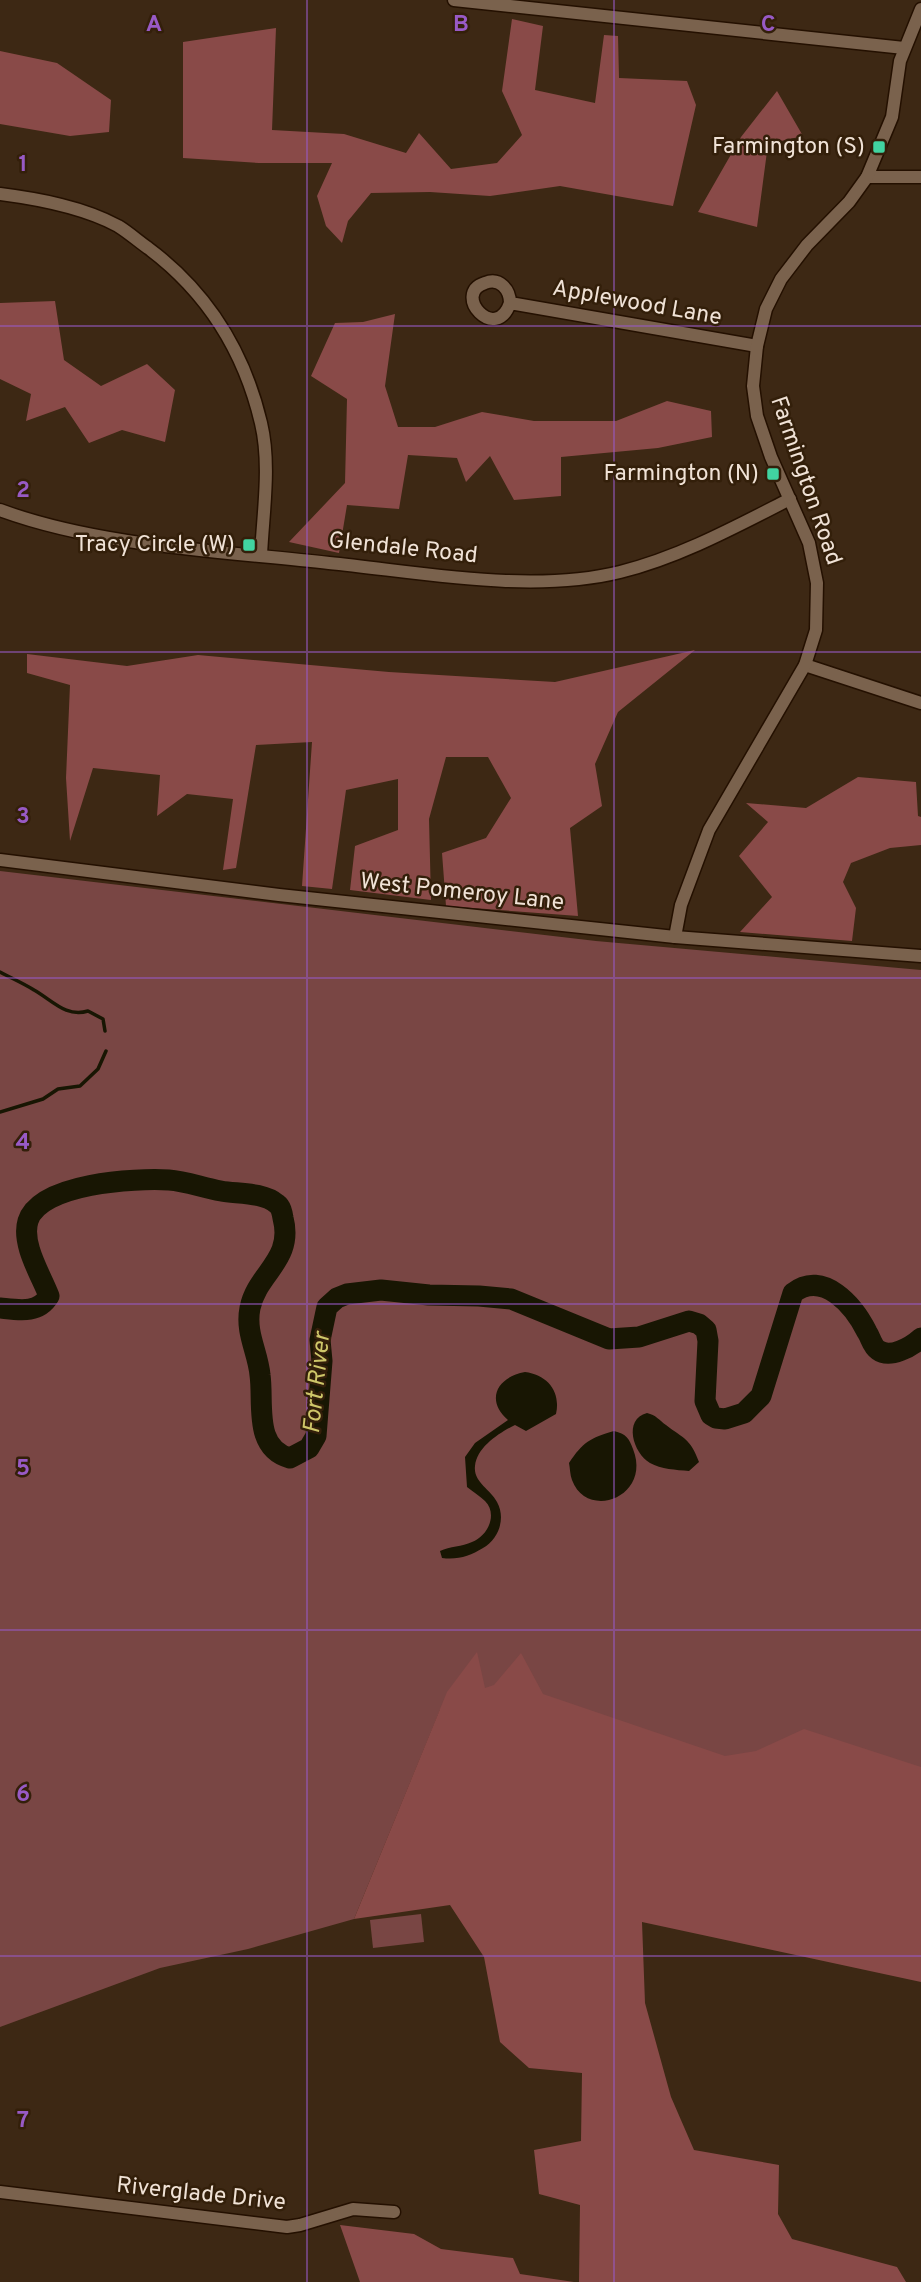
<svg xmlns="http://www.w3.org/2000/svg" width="921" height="2282" viewBox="0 0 921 2282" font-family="Overpass,sans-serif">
	<rect width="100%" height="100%" fill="#3d2814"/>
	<g fill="#794644">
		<path d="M 0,871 L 596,941 L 921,970 L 921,1823 L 440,1710 L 354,1919 L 248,1949 L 160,1968 L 0,2027 Z"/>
		<path d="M 421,1914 L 424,1942 L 373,1948 L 370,1920 Z"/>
	</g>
	<g fill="#894a48">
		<path d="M 512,19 L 543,26 L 535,90 L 595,103 L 604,35 L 618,36 L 619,78 L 687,81 L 696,105 L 673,206 L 560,186 L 490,196 L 430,192 L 371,193 L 348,221 L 342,243 L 326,226 L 317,196 L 332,163 L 259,163 L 183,158 L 183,42 L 276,28 L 272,130 L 344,134 L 406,153 L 419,133 L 451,169 L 497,163 L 522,135 L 502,91 Z"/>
		<path d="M 0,51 L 57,63 L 111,100 L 109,132 L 70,136 L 0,124 Z"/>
		<path d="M 777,91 L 803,136 L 768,144 L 757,227 L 698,212 L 741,137 Z"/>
		<path d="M 55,301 L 64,360 L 101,386 L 147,364 L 175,390 L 165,442 L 122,430 L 89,443 L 65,407 L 26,421 L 31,394 L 0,379 L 0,303 Z"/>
		<path d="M 395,314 L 385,386 L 398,427 L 435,427 L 482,412 L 534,421 L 616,421 L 667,401 L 711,411 L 712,437 L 658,448 L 561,457 L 561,496 L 514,500 L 490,456 L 466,482 L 457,458 L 408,455 L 399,509 L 347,505 L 339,553 L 289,542 L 345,483 L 347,399 L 311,376 L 335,323 L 363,322 Z"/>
		<path d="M 695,650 L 618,712 L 595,764 L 602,806 L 570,828 L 578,916 L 446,906 L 442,853 L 486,838 L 511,798 L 488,757 L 446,757 L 429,819 L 431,900 L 350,890 L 355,846 L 398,830 L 398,779 L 346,790 L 332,889 L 302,886 L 312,742 L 256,745 L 236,868 L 223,870 L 233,799 L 187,794 L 157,816 L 160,775 L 93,768 L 70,841 L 66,778 L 70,685 L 27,673 L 27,654 L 127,666 L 198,655 L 389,672 L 555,682 Z"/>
		<path d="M 858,777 L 916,782 L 918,816 L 921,817 L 921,845 L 890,848 L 851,863 L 843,882 L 856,908 L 852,941 L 740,932 L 772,897 L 739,856 L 768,822 L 746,803 L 806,808 Z"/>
		<path d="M 477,1652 L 485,1688 L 494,1685 L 521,1653 L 543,1694 L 725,1756 L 756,1751 L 804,1729 L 921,1767 L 921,1982 L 642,1922 L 645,2003 L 671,2097 L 694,2150 L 779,2165 L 778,2214 L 792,2239 L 897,2267 L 906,2282 L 579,2282 L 580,2205 L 539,2194 L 534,2150 L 581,2141 L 582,2073 L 529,2068 L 500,2042 L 484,1957 L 450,1905 L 354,1919 L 447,1692 Z"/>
		<path d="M 340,2225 L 414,2234 L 441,2249 L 513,2258 L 520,2274 L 574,2282 L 360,2282 Z"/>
	</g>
	<g fill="#181603">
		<path d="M 525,1372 C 548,1375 561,1392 556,1414 L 526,1431 L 515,1425 C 499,1433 477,1447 475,1466 C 473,1482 490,1489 497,1502 C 506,1518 499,1539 483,1548 C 470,1556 458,1560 442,1558 L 440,1551 C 450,1546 462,1547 472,1542 C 488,1536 498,1514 485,1501 C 480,1496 473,1492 467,1487 L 465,1457 L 475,1443 L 508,1420 C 485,1400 497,1377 525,1372 Z"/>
		<path d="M 647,1413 C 656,1415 659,1420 666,1425 C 684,1439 690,1438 699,1462 L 689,1471 C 676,1470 661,1469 650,1463 C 633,1453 623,1419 647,1413 Z"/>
		<path d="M 614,1431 C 626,1434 629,1438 633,1449 C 652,1497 587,1521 572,1480 C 570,1475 570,1468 569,1463 C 583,1442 590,1438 614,1431 Z"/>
	</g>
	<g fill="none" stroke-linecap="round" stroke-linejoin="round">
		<g stroke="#181603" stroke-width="3.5">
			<path d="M 0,972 C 11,978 23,983 34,990 C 52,1000 66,1018 88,1011 L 103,1019 L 105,1031"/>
			<path d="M 0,1112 L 43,1099 L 58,1089 L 80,1086 L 98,1069 L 106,1051"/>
		</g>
		<path stroke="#181603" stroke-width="21" d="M 0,1308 C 19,1310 38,1314 49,1296 C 41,1275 21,1244 28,1221 C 40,1183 135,1178 169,1180 C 186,1181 203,1188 221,1191 C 237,1194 263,1192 277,1204 C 281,1207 282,1212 283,1218 C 294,1260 257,1273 250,1308 C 245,1333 258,1352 260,1375 C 264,1403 253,1448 290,1458 L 309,1448 L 316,1436 L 322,1361 L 320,1340 L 327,1307 L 337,1298 L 347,1294 L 381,1290 L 429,1295 L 479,1296 L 511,1299 L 609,1339 L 639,1337 L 689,1321 L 699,1324 L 706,1330 L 708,1341 L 705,1401 L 711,1415 L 716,1418 L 725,1419 L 744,1413 L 761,1396 L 793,1293 C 823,1269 854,1306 867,1332 C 871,1338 872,1346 878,1350 C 890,1359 911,1347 921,1338"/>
		<g stroke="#241000" stroke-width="15">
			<g id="street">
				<path d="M 454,0 L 904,48"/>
				<path d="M 867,177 L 921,177"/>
				<path d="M 0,194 C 39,199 83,207 118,226 C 128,232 138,241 148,248 C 207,292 244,351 261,423 C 271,465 263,512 261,555"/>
				<path d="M 510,303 C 510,290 500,277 485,283 C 451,294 496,344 510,303 L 757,346"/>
				<path d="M 0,510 C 101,547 222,551 329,563 C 420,572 531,594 620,572 C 680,557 735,527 790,499"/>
				<path d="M 805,665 L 921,703"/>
				<path d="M 0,860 L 279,895 L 675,937 L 921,956"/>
				<path d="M 675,937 L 681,905 L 709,830 L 805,665 L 816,630 L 817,583 L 809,543 L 771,457 L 757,416 L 753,386 L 757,346 L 766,309 L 781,279 L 807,245 L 849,202 L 867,177 L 892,117 L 900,61 L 921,9"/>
				<path d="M 0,2192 L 287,2227 L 300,2225 L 353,2209 L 394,2212"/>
			</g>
		</g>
		<use href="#street" stroke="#7a624d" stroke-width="12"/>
	</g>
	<path fill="none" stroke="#985ac5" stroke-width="2" stroke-opacity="0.55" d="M 307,0 L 307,2282M 614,0 L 614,2282M 0,326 L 921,326M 0,652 L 921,652M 0,978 L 921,978M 0,1304 L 921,1304M 0,1630 L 921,1630M 0,1956 L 921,1956"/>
	<g fill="#41d4a1" stroke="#331f0a" stroke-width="2.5">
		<rect x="872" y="140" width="14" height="14" rx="3.5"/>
		<rect x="766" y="467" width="14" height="14" rx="3.5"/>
		<rect x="242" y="538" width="14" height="14" rx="3.5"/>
	</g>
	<g text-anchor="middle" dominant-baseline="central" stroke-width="5" stroke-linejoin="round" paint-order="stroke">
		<g font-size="23" fill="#f0e2d6" stroke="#331f0a" text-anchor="end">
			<text x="865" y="147">Farmington (S)</text>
			<text x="759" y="474">Farmington (N)</text>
			<text x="235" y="545">Tracy Circle (W)</text>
		</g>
		<g font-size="23" fill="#f0e2d6" stroke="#331f0a">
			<text transform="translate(637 304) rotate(10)">Applewood Lane</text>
			<text transform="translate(805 481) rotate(71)">Farmington Road</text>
			<text transform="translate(403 549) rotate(6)">Glendale Road</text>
			<text transform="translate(462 893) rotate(6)">West Pomeroy Lane</text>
			<text transform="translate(201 2195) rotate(6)">Riverglade Drive</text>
		</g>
		<g font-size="24" font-style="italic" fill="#cec669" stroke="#331f0a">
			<text transform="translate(318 1383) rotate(-84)">Fort River</text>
		</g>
	</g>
	<g font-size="23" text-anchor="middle" font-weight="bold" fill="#985ac5" stroke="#331f0a" stroke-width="5" stroke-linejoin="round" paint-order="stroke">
		<text x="154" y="31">A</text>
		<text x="461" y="31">B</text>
		<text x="768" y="31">C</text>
		<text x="23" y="171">1</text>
		<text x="23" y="497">2</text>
		<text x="23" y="823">3</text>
		<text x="23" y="1149">4</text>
		<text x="23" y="1475">5</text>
		<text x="23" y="1801">6</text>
		<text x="23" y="2127">7</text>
	</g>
</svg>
